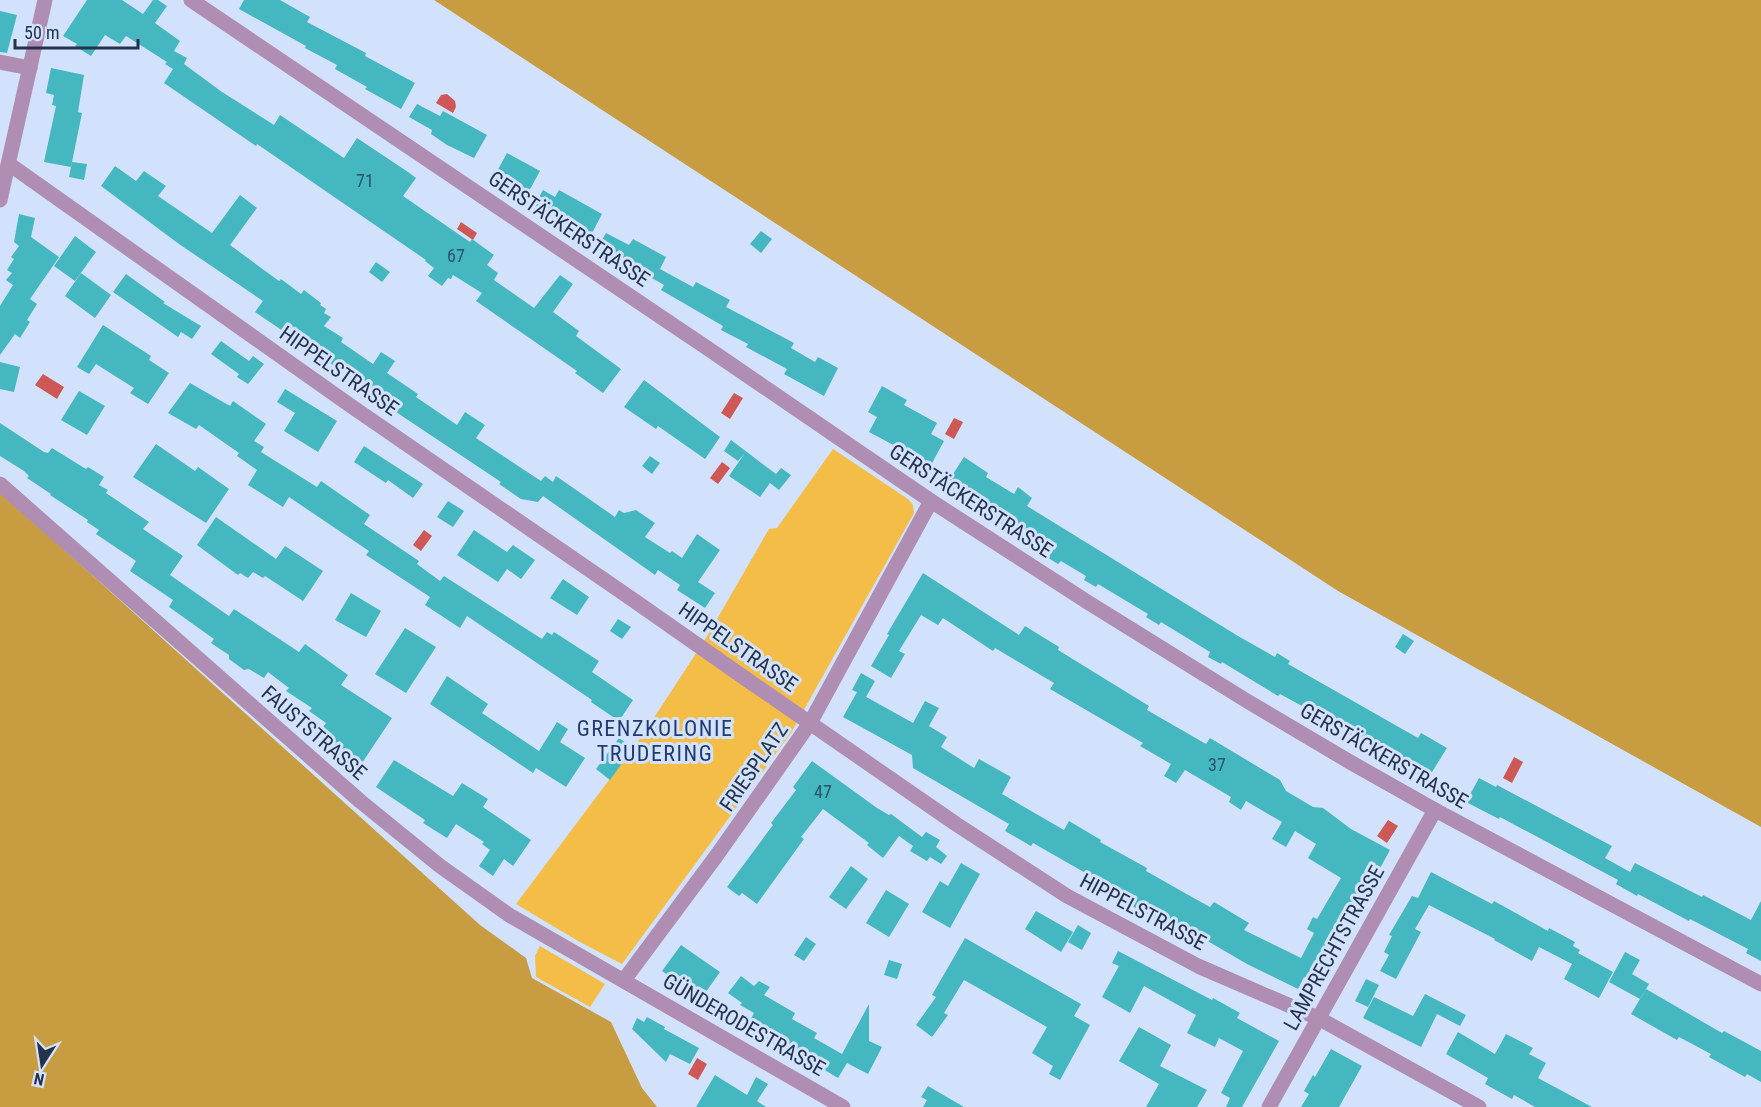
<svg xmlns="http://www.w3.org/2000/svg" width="1761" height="1107" viewBox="0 0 1761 1107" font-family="'Roboto Condensed',sans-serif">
	<rect width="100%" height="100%" fill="#d2e1fc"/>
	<g fill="#f4bd47">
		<path d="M 833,449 L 908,499 L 913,505 L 914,513 L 791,733 L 622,964 L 578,941 L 516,904 L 642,736 L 706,638 L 769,529 L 777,528 Z"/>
		<path d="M 540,946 L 605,984 L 590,1007 L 536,977 L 535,956 Z"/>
	</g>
	<g fill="#c89d41">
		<path d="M 434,0 L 1761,0 L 1761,827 L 1338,591 Z"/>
		<path d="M 0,492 L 480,925 L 526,958 L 532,978 L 611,1022 L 642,1088 L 657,1107 L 0,1107 Z"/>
	</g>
	<g fill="#cd5856">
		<path d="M 447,94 L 455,101 L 456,107 L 453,113 L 436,103 L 441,95 Z"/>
		<path d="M 461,222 L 477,233 L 473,240 L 457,229 Z"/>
		<path d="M 43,374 L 64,387 L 57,399 L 35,385 Z"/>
		<path d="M 734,393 L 743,398 L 730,419 L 721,413 Z"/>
		<path d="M 954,418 L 963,422 L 954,439 L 945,434 Z"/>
		<path d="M 722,462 L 730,468 L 718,484 L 710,478 Z"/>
		<path d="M 424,530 L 432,536 L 421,551 L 413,545 Z"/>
		<path d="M 1514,757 L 1523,762 L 1512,783 L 1503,778 Z"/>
		<path d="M 1388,820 L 1398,826 L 1387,843 L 1377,836 Z"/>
		<path d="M 697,1058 L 707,1064 L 698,1080 L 688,1074 Z"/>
	</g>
	<g fill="#45b7c1">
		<path d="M 87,0 L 122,0 L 143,14 L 153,0 L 158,0 L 167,6 L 155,23 L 180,41 L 174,51 L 187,58 L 184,64 L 222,92 L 274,125 L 280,115 L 344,158 L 357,138 L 408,172 L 416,178 L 403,196 L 470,242 L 472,239 L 494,255 L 487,265 L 498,273 L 494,280 L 534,308 L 560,275 L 573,284 L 553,312 L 579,331 L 576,336 L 621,369 L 603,393 L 575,373 L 577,371 L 476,301 L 482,293 L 453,275 L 451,279 L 448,278 L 442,286 L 428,276 L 434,268 L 425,261 L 426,260 L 257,144 L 256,146 L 164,83 L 173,69 L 165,64 L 167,62 L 126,36 L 120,44 L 105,35 L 91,56 L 75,46 L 77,44 L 63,36 Z"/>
		<path d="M 244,0 L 280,0 L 310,17 L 307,22 L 366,53 L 365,56 L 415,83 L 401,109 L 365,89 L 367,87 L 335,69 L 337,65 L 305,48 L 306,46 L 239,9 Z"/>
		<path d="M 0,11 L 17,15 L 7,53 L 0,52 Z"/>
		<path d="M 51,68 L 84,75 L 78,112 L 82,113 L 71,167 L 44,162 L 56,106 L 52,105 L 54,95 L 46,93 Z"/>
		<path d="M 417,104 L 440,116 L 443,111 L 487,135 L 474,158 L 447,145 L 431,134 L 432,130 L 409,117 Z"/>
		<path d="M 507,153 L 540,171 L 528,193 L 495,175 Z"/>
		<path d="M 72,162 L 87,164 L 84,180 L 69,177 Z"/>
		<path d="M 115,166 L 136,181 L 144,171 L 166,186 L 158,196 L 212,233 L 240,195 L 257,208 L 230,245 L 279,281 L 281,279 L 301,294 L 304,290 L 321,303 L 320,305 L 326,309 L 324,313 L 331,317 L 324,326 L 343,338 L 341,342 L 373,364 L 381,352 L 395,361 L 387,373 L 418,394 L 416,397 L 457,425 L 465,412 L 485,425 L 476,438 L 541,481 L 545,476 L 553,482 L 556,476 L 615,517 L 619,510 L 624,513 L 636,510 L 655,523 L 645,537 L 670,553 L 672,551 L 682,558 L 697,534 L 720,550 L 698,582 L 715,593 L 705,608 L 677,590 L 680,585 L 658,570 L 655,575 L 543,496 L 538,502 L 521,499 L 499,484 L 501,482 L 402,416 L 379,399 L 380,397 L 255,312 L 263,301 L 179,244 L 101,186 Z"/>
		<path d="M 543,190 L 555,197 L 559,190 L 602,214 L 591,235 L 535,205 Z"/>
		<path d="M 19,214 L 35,218 L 31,237 L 59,257 L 30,299 L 37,304 L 27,320 L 30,322 L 20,338 L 15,334 L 0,355 L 0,306 L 13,285 L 6,280 L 12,273 L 7,270 L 14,259 L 11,257 L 19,246 L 14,242 Z"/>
		<path d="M 761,231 L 772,239 L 761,253 L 750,244 Z"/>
		<path d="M 606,233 L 629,245 L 633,239 L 666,257 L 660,269 L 693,287 L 696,282 L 730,300 L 726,307 L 794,343 L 791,348 L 815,362 L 818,357 L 838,368 L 824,396 L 784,374 L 787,369 L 746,347 L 748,344 L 721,330 L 723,326 L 661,290 L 664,285 L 598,247 Z"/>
		<path d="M 75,236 L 96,252 L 75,281 L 54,266 Z"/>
		<path d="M 376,262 L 390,272 L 382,282 L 369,272 Z"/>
		<path d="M 81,273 L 111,295 L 95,318 L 65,296 Z"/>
		<path d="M 126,274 L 165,302 L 163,303 L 201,326 L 192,339 L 181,332 L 178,337 L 113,292 Z"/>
		<path d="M 103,325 L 151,356 L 149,360 L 169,373 L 148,404 L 130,393 L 134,388 L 96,364 L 89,374 L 77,367 Z"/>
		<path d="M 221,341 L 249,361 L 253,356 L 264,364 L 248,384 L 237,377 L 239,374 L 211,354 Z"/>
		<path d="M 0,362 L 20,367 L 14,392 L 0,389 Z"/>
		<path d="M 644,380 L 720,437 L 705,459 L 658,426 L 656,429 L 624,407 Z"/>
		<path d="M 190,383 L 230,406 L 233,401 L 266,424 L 254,441 L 264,447 L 261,452 L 317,487 L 321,481 L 370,515 L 364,524 L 419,561 L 417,564 L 440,581 L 444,576 L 542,639 L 547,632 L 552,635 L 554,632 L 599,661 L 592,672 L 633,700 L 619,721 L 591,702 L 592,700 L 467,616 L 460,628 L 425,605 L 430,597 L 366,555 L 369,551 L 289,497 L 283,507 L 248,485 L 257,470 L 237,456 L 239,453 L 199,425 L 196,429 L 168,413 Z"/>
		<path d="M 882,386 L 907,400 L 904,405 L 937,423 L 931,434 L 944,441 L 931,465 L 869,432 L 877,417 L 868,412 Z"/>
		<path d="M 285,389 L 337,421 L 318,452 L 284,431 L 295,413 L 277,402 Z"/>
		<path d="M 79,391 L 105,406 L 87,435 L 61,420 Z"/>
		<path d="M 0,423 L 44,452 L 48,453 L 52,448 L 86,469 L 88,467 L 104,477 L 99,485 L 108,490 L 106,493 L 149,522 L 143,529 L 183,556 L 170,575 L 229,616 L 234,609 L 299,652 L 305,644 L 348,675 L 341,685 L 392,718 L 360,766 L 327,744 L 328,742 L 318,735 L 326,723 L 309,711 L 312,708 L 286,691 L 289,688 L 268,672 L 264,678 L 249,669 L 244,670 L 229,659 L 229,655 L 211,643 L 214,639 L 169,607 L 173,600 L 130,571 L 136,561 L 96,534 L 99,530 L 87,522 L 88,520 L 50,495 L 51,494 L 27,478 L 29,476 L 24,471 L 0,456 Z"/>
		<path d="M 731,440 L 776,474 L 781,468 L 791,475 L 779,490 L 770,483 L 760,497 L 729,476 L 745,453 L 738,461 L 724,451 Z"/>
		<path d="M 156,444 L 195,471 L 198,467 L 229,489 L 206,523 L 133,477 Z"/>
		<path d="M 364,446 L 423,484 L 413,498 L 388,480 L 386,483 L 354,462 Z"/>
		<path d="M 650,456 L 660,463 L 652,474 L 642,466 Z"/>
		<path d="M 964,457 L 988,473 L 986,477 L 1014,494 L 1018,487 L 1032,498 L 1027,506 L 1238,636 L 1275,657 L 1277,653 L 1290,661 L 1288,664 L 1418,738 L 1421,733 L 1447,748 L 1427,780 L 1402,764 L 1400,767 L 1389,761 L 1391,758 L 1325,720 L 1323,723 L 1311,716 L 1313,712 L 1280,694 L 1278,696 L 1222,662 L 1221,664 L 1208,657 L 1210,652 L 1161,622 L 1159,625 L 1146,617 L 1148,614 L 1098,584 L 1096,587 L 1084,580 L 1086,576 L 1061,561 L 1058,564 L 1045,556 L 1047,553 L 969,504 L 971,500 L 946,485 Z"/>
		<path d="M 448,501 L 464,511 L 453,527 L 437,517 Z"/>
		<path d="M 216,517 L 276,559 L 285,546 L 323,571 L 303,601 L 265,576 L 263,578 L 253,572 L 248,578 L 240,573 L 238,575 L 197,545 Z"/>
		<path d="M 474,530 L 507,552 L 513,545 L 535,560 L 521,579 L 507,569 L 498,582 L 457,555 Z"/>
		<path d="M 923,573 L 1019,635 L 1025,626 L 1059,647 L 1058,650 L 1149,706 L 1147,710 L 1206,744 L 1210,738 L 1280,780 L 1286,791 L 1313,807 L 1323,808 L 1351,829 L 1390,850 L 1372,883 L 1366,880 L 1313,981 L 1304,977 L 1298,989 L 1247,964 L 1180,925 L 1176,931 L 1159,922 L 1095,884 L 1097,880 L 1082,871 L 1033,843 L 1031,846 L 1005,831 L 1009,824 L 913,768 L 912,755 L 843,717 L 857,692 L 852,690 L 861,673 L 875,681 L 866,697 L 861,694 L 913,723 L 925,701 L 939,708 L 929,726 L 947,737 L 941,747 L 974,768 L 979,759 L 1011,777 L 1002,794 L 1064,830 L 1069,821 L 1101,840 L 1100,842 L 1147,868 L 1146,871 L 1183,892 L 1210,907 L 1214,902 L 1249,923 L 1244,930 L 1301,958 L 1314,933 L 1307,929 L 1313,917 L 1317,919 L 1341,878 L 1308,858 L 1316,844 L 1295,831 L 1286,847 L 1272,839 L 1282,822 L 1246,801 L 1241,810 L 1229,802 L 1231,797 L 1185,770 L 1176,783 L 1164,776 L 1171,764 L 1140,746 L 1143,743 L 1050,689 L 1054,683 L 995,648 L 993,651 L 943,618 L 938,625 L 921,615 L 899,651 L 905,654 L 891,678 L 871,666 L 889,635 L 887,634 Z"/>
		<path d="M 563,579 L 589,597 L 577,615 L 550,598 Z"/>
		<path d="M 351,593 L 381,611 L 366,637 L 335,620 Z"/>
		<path d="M 618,619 L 631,627 L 622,639 L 610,631 Z"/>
		<path d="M 405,628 L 436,647 L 406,693 L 375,674 Z"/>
		<path d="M 1403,634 L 1414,641 L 1405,654 L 1395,647 Z"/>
		<path d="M 447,676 L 488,704 L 482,713 L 539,751 L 557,722 L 568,729 L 560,742 L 585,758 L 566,787 L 536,768 L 533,773 L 430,704 Z"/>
		<path d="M 619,738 L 633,748 L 610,780 L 596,769 Z"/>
		<path d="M 394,760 L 453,796 L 462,783 L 488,799 L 483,807 L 531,840 L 513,866 L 504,859 L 493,876 L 479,866 L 490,850 L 482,844 L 484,842 L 456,824 L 447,838 L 423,823 L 425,820 L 376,787 Z"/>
		<path d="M 812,761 L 877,808 L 889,815 L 891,814 L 922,837 L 926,832 L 940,840 L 936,847 L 947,856 L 941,864 L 930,857 L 927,861 L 910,851 L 913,846 L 899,836 L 883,858 L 867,845 L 869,843 L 823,809 L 801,837 L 804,839 L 757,904 L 742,893 L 739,896 L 727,887 L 773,825 L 771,823 L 796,790 L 793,787 Z"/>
		<path d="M 1479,778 L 1496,787 L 1497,785 L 1612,846 L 1605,858 L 1630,872 L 1635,863 L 1702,897 L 1703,895 L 1751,920 L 1761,901 L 1761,961 L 1746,953 L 1748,949 L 1690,919 L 1689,921 L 1638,894 L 1637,896 L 1616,884 L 1618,880 L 1500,817 L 1499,819 L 1466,802 Z"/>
		<path d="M 961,863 L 980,874 L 950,928 L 922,912 L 940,881 L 948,886 Z"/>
		<path d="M 851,866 L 868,879 L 846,909 L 829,897 Z"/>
		<path d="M 1431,872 L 1492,904 L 1494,901 L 1548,931 L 1549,928 L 1575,942 L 1573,946 L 1580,950 L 1578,953 L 1613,972 L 1599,998 L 1564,979 L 1572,964 L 1539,947 L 1532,961 L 1494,940 L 1495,939 L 1429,905 L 1415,929 L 1421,932 L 1396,979 L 1380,971 L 1389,955 L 1384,952 L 1392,936 L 1389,935 L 1412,896 L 1418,898 Z"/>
		<path d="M 886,890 L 909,904 L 889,937 L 866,923 Z"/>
		<path d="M 1036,911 L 1073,932 L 1061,952 L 1025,929 Z"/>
		<path d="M 1078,925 L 1091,933 L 1082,950 L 1068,942 Z"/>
		<path d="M 806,937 L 816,944 L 804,961 L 794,955 Z"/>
		<path d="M 965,938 L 1081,1004 L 1074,1016 L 1090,1025 L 1060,1080 L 1049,1074 L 1053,1066 L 1032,1053 L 1047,1027 L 964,980 L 944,1013 L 948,1015 L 932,1037 L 916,1025 L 936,997 L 932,995 Z"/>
		<path d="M 681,945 L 720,972 L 701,999 L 662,971 Z"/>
		<path d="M 1118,951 L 1212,1000 L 1213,998 L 1240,1013 L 1237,1018 L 1279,1041 L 1242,1107 L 1226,1107 L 1230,1098 L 1221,1093 L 1243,1051 L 1219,1038 L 1215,1047 L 1187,1033 L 1196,1015 L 1144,986 L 1130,1013 L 1102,997 L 1119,966 L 1112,963 Z"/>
		<path d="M 1625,952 L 1640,960 L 1632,974 L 1649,984 L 1640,999 L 1609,982 Z"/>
		<path d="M 889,960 L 902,964 L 897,979 L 884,975 Z"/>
		<path d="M 741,976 L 754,986 L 759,981 L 770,987 L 764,995 L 795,1013 L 792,1019 L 817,1033 L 814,1038 L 842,1054 L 869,1004 L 869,1041 L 882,1047 L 868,1074 L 847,1063 L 838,1078 L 803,1057 L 801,1060 L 746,1028 L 754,1013 L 740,1005 L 742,1003 L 728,993 Z"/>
		<path d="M 1366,979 L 1379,985 L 1368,1007 L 1355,1001 Z"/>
		<path d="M 1646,989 L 1722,1033 L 1724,1031 L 1761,1051 L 1761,1082 L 1747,1074 L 1745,1077 L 1709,1057 L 1711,1054 L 1679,1037 L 1677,1040 L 1631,1014 Z"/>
		<path d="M 1425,994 L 1466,1015 L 1460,1026 L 1437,1014 L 1421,1047 L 1363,1018 L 1374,997 L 1413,1016 Z"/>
		<path d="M 647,1017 L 665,1027 L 664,1029 L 699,1048 L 690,1064 L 670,1054 L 666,1062 L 632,1029 L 637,1018 L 644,1022 Z"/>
		<path d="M 1139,1027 L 1171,1045 L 1160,1066 L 1207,1090 L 1197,1107 L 1146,1107 L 1159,1084 L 1119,1061 Z"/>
		<path d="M 1458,1032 L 1495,1054 L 1506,1034 L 1533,1048 L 1529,1054 L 1546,1063 L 1538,1078 L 1592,1107 L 1535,1107 L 1514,1095 L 1512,1099 L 1485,1084 L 1488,1078 L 1446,1054 Z"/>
		<path d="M 1331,1049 L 1362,1066 L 1339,1107 L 1301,1107 L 1309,1094 L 1304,1091 L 1313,1075 L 1315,1077 Z"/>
		<path d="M 715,1075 L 747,1095 L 756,1077 L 768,1084 L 757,1101 L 766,1107 L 696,1107 Z"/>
		<path d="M 928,1086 L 964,1107 L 923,1107 L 927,1100 L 921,1097 Z"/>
	</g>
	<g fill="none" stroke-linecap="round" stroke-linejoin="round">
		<g stroke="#b08eb4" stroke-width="15">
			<path d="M 191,0 L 713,352 L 931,501 L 1089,603 L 1247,701 L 1350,762 L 1435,810 L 1761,984"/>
			<path d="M 0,62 L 30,68"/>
			<path d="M 9,164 L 351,406 L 629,597 L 749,681 L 956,824 L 1067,896 L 1198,966 L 1318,1018 L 1479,1107"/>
			<path d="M 0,200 L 45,0"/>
			<path d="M 0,484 L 360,801 L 440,866 L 509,915 L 843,1107"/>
			<path d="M 624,980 L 717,855 L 810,723 L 931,501"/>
			<path d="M 1269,1107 L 1435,810"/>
		</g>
	</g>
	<g text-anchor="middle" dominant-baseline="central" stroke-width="6" stroke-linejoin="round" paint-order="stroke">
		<g font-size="18" fill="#2c5369">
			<text x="365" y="180">71</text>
			<text x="456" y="255">67</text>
			<text x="1217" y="764">37</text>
			<text x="823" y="791">47</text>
		</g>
		<g font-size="21" fill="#24324c" stroke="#d2e1fc">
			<text transform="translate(569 229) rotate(34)">GERSTÄCKERSTRASSE</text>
			<text transform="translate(339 371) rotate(35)">HIPPELSTRASSE</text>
			<text transform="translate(971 501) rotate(33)">GERSTÄCKERSTRASSE</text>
			<text transform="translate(738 647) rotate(35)">HIPPELSTRASSE</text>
			<text transform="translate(314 733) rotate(41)">FAUSTSTRASSE</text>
			<text transform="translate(1384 756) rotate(30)">GERSTÄCKERSTRASSE</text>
			<text transform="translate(754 767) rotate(-55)">FRIESPLATZ</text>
			<text transform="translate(1143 912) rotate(28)">HIPPELSTRASSE</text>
			<text transform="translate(1334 948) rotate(-61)">LAMPRECHTSTRASSE</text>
			<text transform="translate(744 1025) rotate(30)">GÜNDERODESTRASSE</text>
		</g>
		<g font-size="22" letter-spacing="1.5" fill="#203b73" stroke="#d2e1fc">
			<text x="655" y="728">GRENZKOLONIE<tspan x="655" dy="25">TRUDERING</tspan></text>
		</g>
	</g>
	<g transform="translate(42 1065) rotate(192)" stroke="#d2e1fc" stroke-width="4.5" paint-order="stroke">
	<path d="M0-4.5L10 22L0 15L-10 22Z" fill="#24324c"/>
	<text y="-9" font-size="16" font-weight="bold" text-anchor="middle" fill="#24324c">N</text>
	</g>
	<path d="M15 39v9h123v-9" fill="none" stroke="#24324c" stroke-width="3"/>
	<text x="24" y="39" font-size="18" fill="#24324c" stroke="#d2e1fc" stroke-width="4.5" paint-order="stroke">50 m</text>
</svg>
